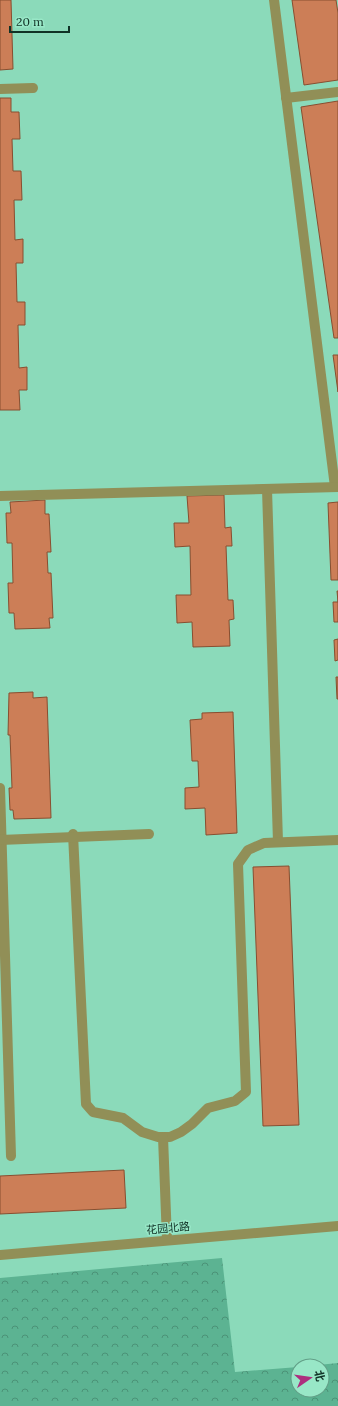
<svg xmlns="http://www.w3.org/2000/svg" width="338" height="1406" viewBox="0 0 338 1406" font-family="Lora,'Noto Sans SC',serif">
	<defs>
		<pattern id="park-crowns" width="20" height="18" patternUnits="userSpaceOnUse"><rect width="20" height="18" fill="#5cb392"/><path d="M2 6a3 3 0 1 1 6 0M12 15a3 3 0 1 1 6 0" fill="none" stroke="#4b9277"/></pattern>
	</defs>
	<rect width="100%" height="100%" fill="#8bdaba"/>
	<path fill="url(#park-crowns)" d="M 222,1258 L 235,1372 L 298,1367 L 298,1390 L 322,1390 L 322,1366 L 308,1366 L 338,1363 L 338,1406 L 0,1406 L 0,1278 Z"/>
	<g fill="#cc7e57" stroke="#884e30">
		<path d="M 0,0 L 11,0 L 13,69 L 0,70 Z"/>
		<path d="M 292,0 L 336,0 L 338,13 L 338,80 L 304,85 Z"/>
		<path d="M 0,98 L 11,98 L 11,112 L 19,112 L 20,139 L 12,139 L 13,171 L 21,171 L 22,200 L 14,200 L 15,240 L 23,239 L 23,263 L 16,263 L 17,302 L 25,302 L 25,325 L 18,325 L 19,368 L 27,367 L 27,390 L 19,390 L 20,410 L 0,410 Z"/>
		<path d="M 338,101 L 338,338 L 334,338 L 301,107 Z"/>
		<path d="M 333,355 L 338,355 L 338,392 Z"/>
		<path d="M 224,495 L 225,528 L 231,527 L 232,546 L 226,546 L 228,600 L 233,600 L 234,619 L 229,620 L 230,646 L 193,647 L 192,622 L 177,623 L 176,595 L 191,595 L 190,546 L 175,547 L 174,523 L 189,523 L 187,496 Z"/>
		<path d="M 45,500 L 45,514 L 49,514 L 51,552 L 47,552 L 48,573 L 51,573 L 53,618 L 49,618 L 50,628 L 15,629 L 14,613 L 9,613 L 8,583 L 13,583 L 12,543 L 7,543 L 6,513 L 11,513 L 10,502 Z"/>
		<path d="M 338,502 L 338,580 L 331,580 L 328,503 Z"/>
		<path d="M 337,591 L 338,591 L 338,622 L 334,622 L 333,602 L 338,602 Z"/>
		<path d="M 338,639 L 338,660 L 335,661 L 334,640 Z"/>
		<path d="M 336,677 L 338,677 L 338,699 L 337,699 Z"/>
		<path d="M 33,692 L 33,698 L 47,697 L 51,818 L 14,819 L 13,810 L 10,810 L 9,788 L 12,788 L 10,735 L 8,735 L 9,693 Z"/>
		<path d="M 233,712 L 237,833 L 206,835 L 205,808 L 185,809 L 185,788 L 199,787 L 198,761 L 192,761 L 190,720 L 202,719 L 202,713 Z"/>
		<path d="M 289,866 L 299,1125 L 263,1126 L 253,867 Z"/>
		<path d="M 124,1170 L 126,1208 L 0,1214 L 0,1176 Z"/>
	</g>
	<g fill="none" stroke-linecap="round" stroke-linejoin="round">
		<g stroke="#918f57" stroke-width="10">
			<path d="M 274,0 L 335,487"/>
			<path d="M 0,89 L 33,88"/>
			<path d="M 286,98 L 338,92"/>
			<path d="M 267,489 L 278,842"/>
			<path d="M 0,496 L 338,487"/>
			<path d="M 0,788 L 11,1156"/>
			<path d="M 73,834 L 86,1104 L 93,1112 L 123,1118 L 142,1132 L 158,1137 L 170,1137 L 181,1132 L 192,1124 L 208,1108 L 235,1101 L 246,1092 L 238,864 L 248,850 L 264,843 L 338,840"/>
			<path d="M 0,840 L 149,834"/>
			<path d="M 163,1137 L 167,1240"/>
			<path d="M 0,1255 L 338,1226"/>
		</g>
	</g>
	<g text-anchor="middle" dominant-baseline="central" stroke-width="3" stroke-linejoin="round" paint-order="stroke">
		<g font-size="11" fill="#103226" stroke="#98e7c7">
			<text transform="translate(168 1228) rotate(-5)">花园北路</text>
		</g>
	</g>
	<g transform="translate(310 1378) rotate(77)"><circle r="19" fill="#98e7c7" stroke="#629f87"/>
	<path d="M0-3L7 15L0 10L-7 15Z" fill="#ad2e7e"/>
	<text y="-6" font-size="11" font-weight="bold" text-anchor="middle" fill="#103226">北</text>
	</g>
	<path d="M10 26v6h59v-6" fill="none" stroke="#103226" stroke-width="2"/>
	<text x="16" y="26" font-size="12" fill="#103226" stroke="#98e7c7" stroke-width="3" paint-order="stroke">20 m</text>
</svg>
